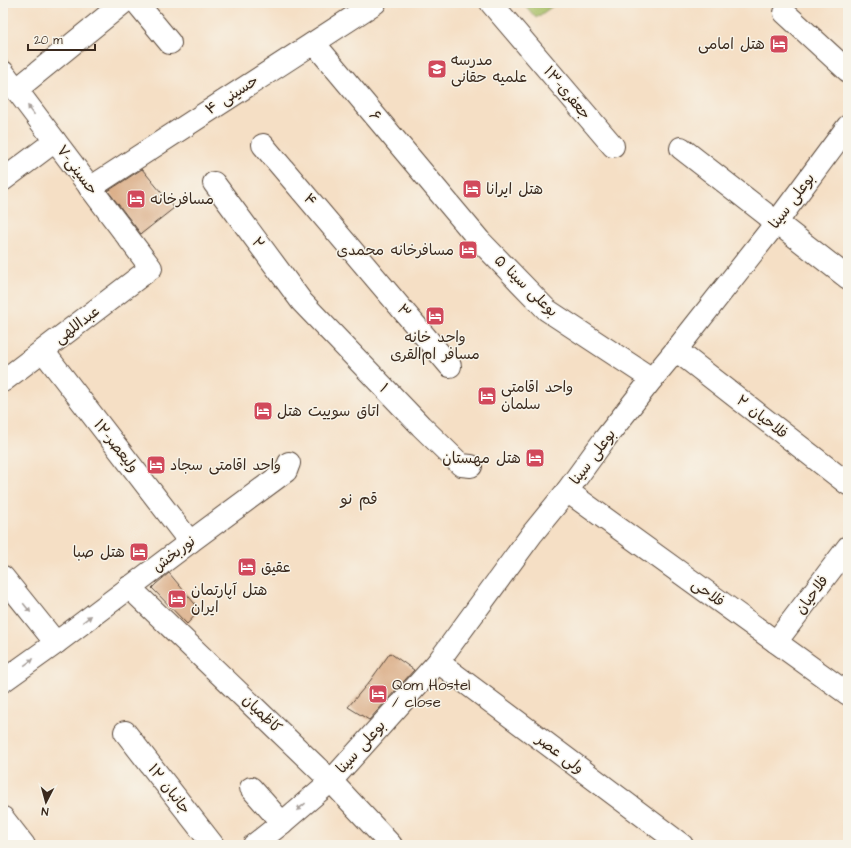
<svg xmlns="http://www.w3.org/2000/svg" width="851" height="848" viewBox="0 0 851 848" font-family="'Architects Daughter','Playpen Sans Arabic',sans-serif">
	<rect width="100%" height="100%" fill="#f7f3e8"/>
	<filter id="ink" filterUnits="userSpaceOnUse"><feTurbulence type="fractalNoise" baseFrequency=".025" numOctaves="2"/><feDisplacementMap in="SourceGraphic" scale="8" xChannelSelector="R" yChannelSelector="G"/><feConvolveMatrix kernelMatrix="1 2 1 2 8 2 1 2 1" color-interpolation-filters="sRGB"/></filter>
	<filter id="wash" filterUnits="userSpaceOnUse"><feTurbulence type="fractalNoise" baseFrequency=".012" numOctaves="4" result="noise"/><feDisplacementMap in="SourceGraphic" scale="16" xChannelSelector="R" yChannelSelector="G"/><feGaussianBlur stdDeviation="0.9" result="paint"/><feColorMatrix in="noise" values="0 0 0 0 0 0 0 0 0 0 0 0 0 0 0 0 0 1.4 0 .05"/><feComposite in="paint" operator="in"/></filter>
	<g filter="url(#wash)">
		<rect width="100%" height="100%" fill="#f5dfc5"/>
		<path fill="#a6be64" stroke="#707441" d="M 523,3 L 557,3 L 536,18 Z"/>
		<g id="blocks">
			<g fill="#dbaf89">
				<path d="M 142,169 L 174,208 L 141,234 L 108,191 Z"/>
				<path d="M 169,573 L 200,610 L 187,624 L 152,588 L 156,584 Z"/>
				<path d="M 390,653 L 414,670 L 369,720 L 348,707 L 370,681 Z"/>
			</g>
		</g>
	</g>
	<g filter="url(#ink)">
		<use href="#blocks" fill-opacity="0" stroke="#574537" stroke-width="1"/>
		<g fill="none" stroke-linecap="round" stroke-linejoin="round">
			<g stroke="#574537" stroke-width="24">
				<g id="minor">
					<path d="M 137,3 L 170,43"/>
					<path d="M 491,3 L 613,146"/>
					<path d="M 785,13 L 848,71"/>
					<path d="M 314,43 L 480,241 L 547,310 L 652,379"/>
					<path d="M 3,72 L 151,268 L 3,381"/>
					<path d="M 16,90 L 123,3"/>
					<path d="M 263,145 L 450,366"/>
					<path d="M 681,148 L 848,278"/>
					<path d="M 3,180 L 55,141"/>
					<path d="M 214,183 L 302,302 L 421,426 L 461,465 L 471,466"/>
					<path d="M 90,188 L 375,3"/>
					<path d="M 676,350 L 848,484"/>
					<path d="M 43,351 L 190,542"/>
					<path d="M 567,491 L 848,694"/>
					<path d="M 3,577 L 56,643"/>
					<path d="M 129,587 L 331,781 L 391,845"/>
					<path d="M 776,642 L 848,547"/>
					<path d="M 438,662 L 682,845"/>
					<path d="M 3,681 L 56,643 L 190,542 L 286,471 L 289,463"/>
					<path d="M 125,732 L 213,845"/>
					<path d="M 251,788 L 282,823"/>
					<path d="M 3,818 L 24,845"/>
					<path d="M 254,845 L 282,823 L 331,781 L 438,662 L 532,534 L 567,491 L 604,440 L 652,379 L 676,350 L 776,223 L 848,126"/>
				</g>
			</g>
			<use href="#minor" stroke="#fff" stroke-width="22"/>
		</g>
		<defs><path id="oneway-solid" d="M-6-.8H1V-3.2L6.5 0L1 3.2V.8H-6Z"/></defs>
		<g fill="#a79f9a">
			<use href="#oneway-solid" transform="translate(31 110) rotate(-126)"/>
			<use href="#oneway-solid" transform="translate(27 608) rotate(51)"/>
			<use href="#oneway-solid" transform="translate(87 619) rotate(-37)"/>
			<use href="#oneway-solid" transform="translate(29 662) rotate(-36)"/>
			<use href="#oneway-solid" transform="translate(301 807) rotate(140)"/>
		</g>
	</g>
	<defs>
		<g id="hotel-square" transform="scale(1)"><rect x="-9" y="-9" width="18" height="18" rx="4" fill="#d1495b" stroke="#f7f3e8"/><path d="M-6-4.5h1.5V1H6V5H4.5V3h-9V5H-6ZM-4 0a1.8 1.8 0 1 1 3.6 0ZM.5 0V-2.5h3Q6-2.5 6 0Z" fill="#fff"/></g>
		<g id="school-square" transform="scale(1)"><rect x="-9" y="-9" width="18" height="18" rx="4" fill="#d1495b" stroke="#f7f3e8"/><path d="M0-5L7-2L0 1L-7-2ZM-4 1L0 2.5L4 1V4Q0 6-4 4Z" fill="#fff"/></g>
	</defs>
	<g fill-rule="evenodd">
		<use href="#hotel-square" x="779" y="44"/>
		<use href="#school-square" x="437" y="69"/>
		<use href="#hotel-square" x="472" y="189"/>
		<use href="#hotel-square" x="136" y="199"/>
		<use href="#hotel-square" x="468" y="250"/>
		<use href="#hotel-square" x="435" y="316"/>
		<use href="#hotel-square" x="487" y="396"/>
		<use href="#hotel-square" x="263" y="411"/>
		<use href="#hotel-square" x="535" y="458"/>
		<use href="#hotel-square" x="156" y="465"/>
		<use href="#hotel-square" x="139" y="552"/>
		<use href="#hotel-square" x="247" y="567"/>
		<use href="#hotel-square" x="177" y="599"/>
		<use href="#hotel-square" x="378" y="694"/>
	</g>
	<g text-anchor="middle" dominant-baseline="central" stroke-width="3" stroke-linejoin="round" paint-order="stroke">
		<g font-size="15" fill="#3b2a1e" stroke="#f7f3e8" text-anchor="start">
			<text x="765" y="44" text-anchor="end">هتل امامی</text>
			<text x="451" y="60">مدرسه<tspan x="451" dy="17">علمیه حقانی</tspan></text>
			<text x="486" y="189">هتل ایرانا</text>
			<text x="150" y="199">مسافرخانه</text>
			<text x="454" y="250" text-anchor="end">مسافرخانه محمدی</text>
			<text x="435" y="337" text-anchor="middle">واحد خانه<tspan x="435" dy="17">مسافر ام‌القری</tspan></text>
			<text x="501" y="387">واحد اقامتی<tspan x="501" dy="17">سلمان</tspan></text>
			<text x="277" y="411">اتاق سوییت هتل</text>
			<text x="521" y="458" text-anchor="end">هتل مهستان</text>
			<text x="170" y="465">واحد اقامتی سجاد</text>
			<text x="125" y="552" text-anchor="end">هتل صبا</text>
			<text x="261" y="567">عقیق</text>
			<text x="191" y="590">هتل آپارتمان<tspan x="191" dy="17">ایران</tspan></text>
			<text x="392" y="685">Qom Hostel<tspan x="392" dy="17">/ close</tspan></text>
		</g>
		<g font-size="15" fill="#3b2a1e" stroke="#f7f3e8">
			<text transform="translate(567 93) rotate(50)">جعفری-۱۳</text>
			<text transform="translate(232 95) rotate(-33)">حسینی ۴</text>
			<text transform="translate(375 116) rotate(50)">۶</text>
			<text transform="translate(77 170) rotate(53)">حسینی-۷</text>
			<text transform="translate(310 200) rotate(50)">۴</text>
			<text transform="translate(792 201) rotate(-53)">بوعلی سینا</text>
			<text transform="translate(258 243) rotate(53)">۲</text>
			<text transform="translate(526 286) rotate(44)">بوعلی سینا ۵</text>
			<text transform="translate(404 311) rotate(50)">۳</text>
			<text transform="translate(77 325) rotate(-37)">عبداللهی</text>
			<text transform="translate(384 388) rotate(46)">۱</text>
			<text transform="translate(762 417) rotate(38)">فلاحیان ۲</text>
			<text transform="translate(116 446) rotate(52)">ولیعصر-۱۲</text>
			<text transform="translate(593 457) rotate(-53)">بوعلی سینا</text>
			<text transform="translate(174 554) rotate(-37)">نوربخش</text>
			<text transform="translate(708 593) rotate(36)">فلاحی</text>
			<text transform="translate(812 595) rotate(-53)">فلاحیان</text>
			<text transform="translate(262 714) rotate(44)">کاظمیان</text>
			<text transform="translate(361 747) rotate(-48)">بوعلی سینا</text>
			<text transform="translate(560 754) rotate(37)">ولی عصر</text>
			<text transform="translate(169 789) rotate(52)">جانبان ۱۲</text>
		</g>
		<g font-size="16" fill="#3b2a1e" stroke="#f7f3e8">
			<text x="359" y="499">قم نو</text>
		</g>
	</g>
	<rect width="851" height="848" fill="none" stroke="#f7f3e8" stroke-width="16"/>
	<g transform="translate(46 802) rotate(186)" stroke="#f7f3e8" stroke-width="3" paint-order="stroke">
	<path d="M0-3L7 15L0 10L-7 15Z" fill="#3b2a1e"/>
	<text y="-6" font-size="11" font-weight="bold" text-anchor="middle" fill="#3b2a1e">N</text>
	</g>
	<path d="M28 44v6h67v-6" fill="none" stroke="#3b2a1e" stroke-width="2"/>
	<text x="34" y="44" font-size="12" fill="#3b2a1e" stroke="#f7f3e8" stroke-width="3" paint-order="stroke">20 m</text>
</svg>
